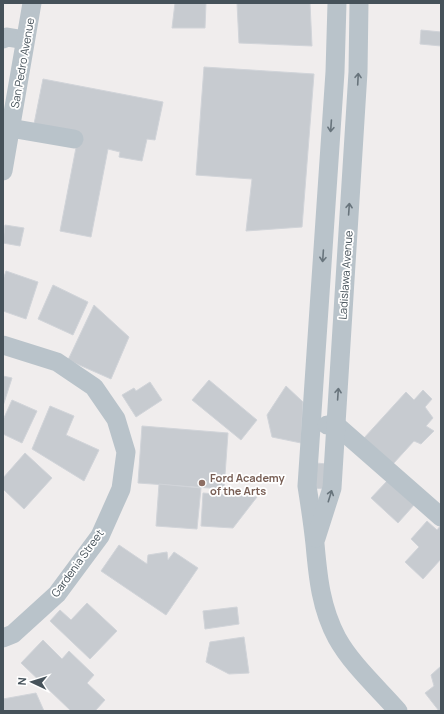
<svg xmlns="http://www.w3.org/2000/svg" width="444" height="714" viewBox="0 0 444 714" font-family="Manrope,sans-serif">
	<rect width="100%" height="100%" fill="#f0eded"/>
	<g fill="#c7cbd0" stroke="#d1d4d9">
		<path d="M 175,3 L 206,3 L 205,28 L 172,28 Z"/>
		<path d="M 237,3 L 310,3 L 312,46 L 239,43 Z"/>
		<path d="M 421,30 L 441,32 L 441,46 L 420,44 Z"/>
		<path d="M 204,67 L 314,74 L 302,227 L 246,231 L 252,179 L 196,175 Z"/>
		<path d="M 43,79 L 163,102 L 155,140 L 147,139 L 142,161 L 119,157 L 120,152 L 108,149 L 91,237 L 60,231 L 79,132 L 34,124 Z"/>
		<path d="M 5,225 L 24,228 L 20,246 L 3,243 Z"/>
		<path d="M 6,271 L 38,282 L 26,319 L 3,311 L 3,280 Z"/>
		<path d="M 53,285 L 88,302 L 73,335 L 38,319 Z"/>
		<path d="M 94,305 L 129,337 L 111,379 L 68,360 Z"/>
		<path d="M 3,376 L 12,378 L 3,406 Z"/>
		<path d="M 209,380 L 257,420 L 241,440 L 192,400 Z"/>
		<path d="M 150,382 L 162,400 L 136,417 L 122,395 L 134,388 L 136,391 Z"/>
		<path d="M 286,386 L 303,402 L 301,443 L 272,437 L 267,415 Z"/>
		<path d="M 423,390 L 432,399 L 425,407 L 433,418 L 426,426 L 434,431 L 421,444 L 414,441 L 393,464 L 364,438 L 406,392 L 414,400 Z"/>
		<path d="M 12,400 L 37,411 L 22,443 L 3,434 L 3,420 Z"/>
		<path d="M 50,406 L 74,416 L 66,435 L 99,450 L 84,481 L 32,449 Z"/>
		<path d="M 142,426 L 228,433 L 224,489 L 138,483 Z"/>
		<path d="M 25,453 L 52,478 L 24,509 L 3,489 L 3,478 Z"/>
		<path d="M 316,463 L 327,464 L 325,489 L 314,488 Z"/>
		<path d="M 387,481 L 414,505 L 398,523 L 371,498 Z"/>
		<path d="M 159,484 L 201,488 L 197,529 L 156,526 Z"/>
		<path d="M 203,493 L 257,497 L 233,528 L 201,526 Z"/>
		<path d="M 427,521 L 437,530 L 441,525 L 441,559 L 423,579 L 405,562 L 419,547 L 411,539 Z"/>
		<path d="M 119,545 L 147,564 L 148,555 L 167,552 L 168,560 L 174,552 L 198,568 L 166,615 L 101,571 Z"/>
		<path d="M 87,603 L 117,631 L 90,659 L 50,621 L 60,610 L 71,620 Z"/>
		<path d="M 237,607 L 239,624 L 205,629 L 203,611 Z"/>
		<path d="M 244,637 L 249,673 L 229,674 L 206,662 L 210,642 Z"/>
		<path d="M 43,640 L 62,659 L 69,651 L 94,675 L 87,683 L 105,700 L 95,711 L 71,711 L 21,663 Z"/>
		<path d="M 441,666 L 441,711 L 439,711 L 425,693 L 434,686 L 431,675 Z"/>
		<path d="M 36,693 L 44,711 L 3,711 L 3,699 Z"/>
	</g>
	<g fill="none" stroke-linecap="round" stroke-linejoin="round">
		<g stroke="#b9c3ca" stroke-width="19">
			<path d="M 337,3 L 335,72 L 307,486 C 310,505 313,525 315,544 C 318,578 321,608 337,638 C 352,665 378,688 398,711"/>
			<path d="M 3,39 L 7,37 L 25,40"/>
			<path d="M 10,128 L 74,139"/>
			<path d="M 3,171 L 32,3"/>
			<path d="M 3,345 L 57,362 L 94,387 L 116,419 L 126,452 L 121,489 L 100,536 L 57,594 L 13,634 L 3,638"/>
			<path d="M 327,425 L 336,425 L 441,517"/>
			<path d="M 316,538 L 332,488 L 358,72 L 359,3"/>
		</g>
	</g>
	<defs><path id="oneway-shaft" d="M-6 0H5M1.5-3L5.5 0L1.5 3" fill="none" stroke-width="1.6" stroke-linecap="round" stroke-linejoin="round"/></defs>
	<g stroke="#68747c">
		<use href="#oneway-shaft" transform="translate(358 79) rotate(-87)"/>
		<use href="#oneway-shaft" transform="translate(331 126) rotate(94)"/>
		<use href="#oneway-shaft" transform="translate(349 209) rotate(-86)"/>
		<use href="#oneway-shaft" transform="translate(323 256) rotate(94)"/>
		<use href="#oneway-shaft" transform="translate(338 394) rotate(-86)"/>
		<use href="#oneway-shaft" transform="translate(330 496) rotate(-73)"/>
	</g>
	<circle fill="#8d6e63" stroke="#fff" stroke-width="1.5" cx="202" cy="483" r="4"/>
	<g text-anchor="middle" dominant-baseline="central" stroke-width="3.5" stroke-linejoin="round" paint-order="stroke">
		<g font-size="11" fill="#46525a" stroke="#fff">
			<text transform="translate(22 63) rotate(-80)">San Pedro Avenue</text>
			<text transform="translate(345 275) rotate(-86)">Ladislawa Avenue</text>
			<text transform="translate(77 563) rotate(-54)">Gardenia Street</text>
		</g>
		<g font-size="11" font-weight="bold" fill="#785e54" stroke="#fff" text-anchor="start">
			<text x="210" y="477">Ford Academy<tspan x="210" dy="13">of the Arts</tspan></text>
		</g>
	</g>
	<rect width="444" height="714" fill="none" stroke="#46525a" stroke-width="8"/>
	<g transform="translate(32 682) rotate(274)" stroke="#ffffff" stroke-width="3" paint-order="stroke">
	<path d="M0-3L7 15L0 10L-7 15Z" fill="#46525a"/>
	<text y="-6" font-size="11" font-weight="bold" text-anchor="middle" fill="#46525a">N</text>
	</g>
</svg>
